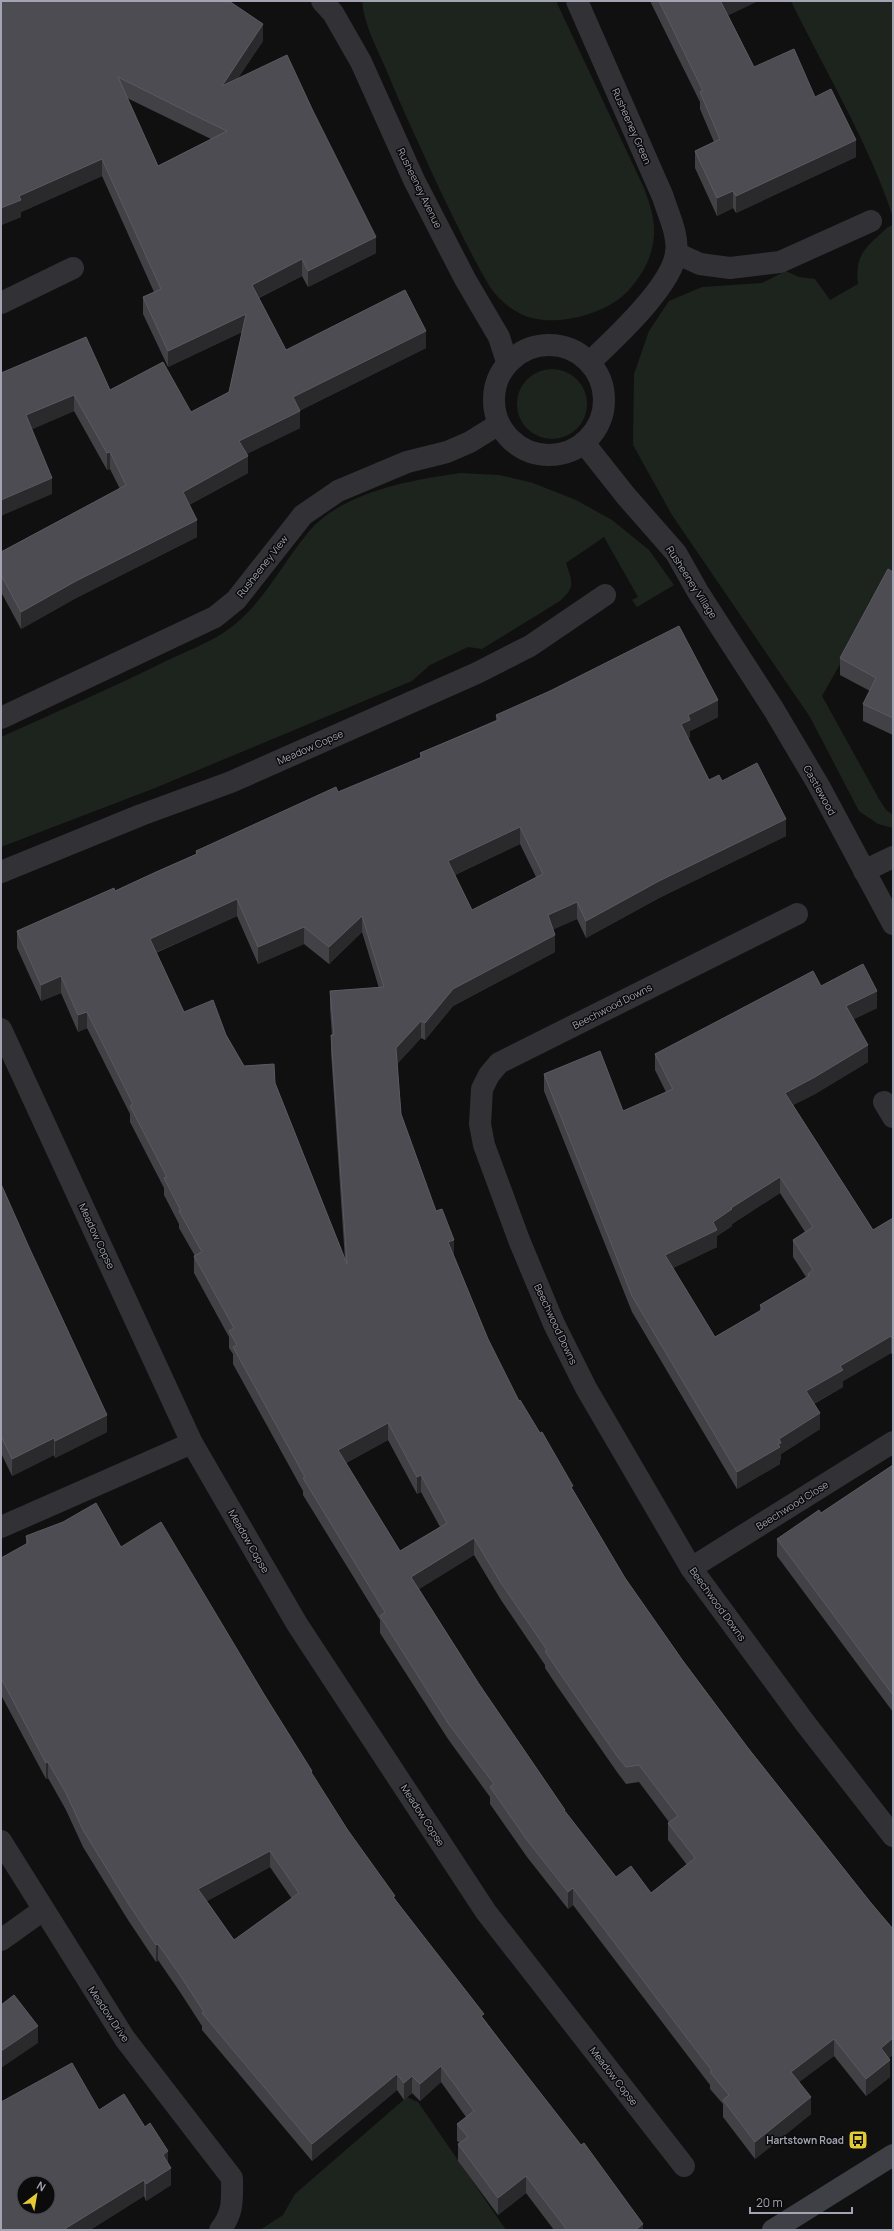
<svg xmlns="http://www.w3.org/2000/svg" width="894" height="2231" viewBox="0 0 894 2231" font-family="Manrope,sans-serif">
	<rect width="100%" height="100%" fill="#101011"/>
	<g fill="#1d241e">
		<path d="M 362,1 L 556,1 L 644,188 C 652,210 658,228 651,252 C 648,265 637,281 628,291 C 606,315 549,330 519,313 C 508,307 497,298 490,287 C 471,255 455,221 439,188 C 421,148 402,109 386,69 C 377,48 364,25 362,1 Z"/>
		<path d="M 791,1 L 893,1 L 893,217 C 868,141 826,73 791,1 Z"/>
		<path d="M 893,225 L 893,571 L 822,696 L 879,799 L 886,810 L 893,815 L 893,828 L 878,824 L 859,811 L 810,717 L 672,515 L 633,445 L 634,374 L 649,331 L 669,301 L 702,287 L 762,283 L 786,271 L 799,277 L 815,279 L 830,300 L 858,284 C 854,253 868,246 888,227 Z"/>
		<circle cx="552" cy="404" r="35"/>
		<path d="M 461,473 L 499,475 L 533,483 L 576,500 L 612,520 L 649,550 L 674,585 L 637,607 L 632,600 L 638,597 L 604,537 L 566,563 C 572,582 576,587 560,601 L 482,649 L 468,647 L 430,665 L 412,681 L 155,788 L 1,847 L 1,737 C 56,712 112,688 166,661 C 185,652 206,644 223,633 C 261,608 279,568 307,534 C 340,492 411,480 461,473 Z"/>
		<path d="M 407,2097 L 418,2102 L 506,2230 L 260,2230 L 283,2215 L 295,2194 Z"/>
	</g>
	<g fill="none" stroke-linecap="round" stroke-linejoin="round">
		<g stroke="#313136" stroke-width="22">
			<path d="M 322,1 L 333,13 L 361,62 L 414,180 L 465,279 L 499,337 L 507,362"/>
			<path d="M 577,1 L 663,197 C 668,214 679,235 676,253 C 672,286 614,339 590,362"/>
			<path d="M 676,253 L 700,264 L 730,268 L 780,262 L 871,221"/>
			<path d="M 1,303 L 73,268"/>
			<circle cx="549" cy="400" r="55"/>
			<path d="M 584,443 L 626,496 L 676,553 L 698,592 L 774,710 L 819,786 L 893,924"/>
			<path d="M 1,718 L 215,617 L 236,600 L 303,515 L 338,491 L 407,462 L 447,452 L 470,442 L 499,424"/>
			<path d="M 864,871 L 893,857"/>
			<path d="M 1,872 L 141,815 L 231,782 L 477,673 L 530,646 L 605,595"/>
			<path d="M 797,914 L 499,1063 L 489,1075 L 482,1089 L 480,1124 L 484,1145 L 519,1240 L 554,1324 L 586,1388 L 691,1568 L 805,1723 L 893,1836"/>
			<path d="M 1,1029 L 192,1443 L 297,1624 L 486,1912 L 684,2166"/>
			<path d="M 884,1102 L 893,1117"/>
			<path d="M 1,1527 L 192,1443"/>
			<path d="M 691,1568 L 893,1442"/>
			<path d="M 1,1841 L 125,2039 L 232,2178 C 232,2200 234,2212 220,2230"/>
			<path d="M 1,1940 L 43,1910"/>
		</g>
		<path stroke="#3f4046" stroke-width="22" d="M 773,2230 L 893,2155"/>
	</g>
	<g fill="#424146" fill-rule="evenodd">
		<path d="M 1,1 L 263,41 L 238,78 L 376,253 L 308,287 L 302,276 L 259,298 L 286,350 L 426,348 L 299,411 L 300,428 L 246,454 L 248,473 L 189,505 L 197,537 L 76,598 L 21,629 L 1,592 L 1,552 L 120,489 L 110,469 L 107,470 L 74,411 L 32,429 L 52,494 L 1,373 L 110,390 L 191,412 L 229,392 L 242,332 L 168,367 L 143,314 L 143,297 L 154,292 L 102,176 L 21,212 L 21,217 L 1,225 ZM 127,98 L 211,139 L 158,166 Z"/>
		<path d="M 650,1 L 758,1 L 728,15 L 754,67 L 815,97 L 856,157 L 736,213 L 733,208 L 717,216 L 695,168 L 695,151 L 714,142 L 700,109 L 700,102 Z"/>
		<path d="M 893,572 L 893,735 L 863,721 L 863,704 L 870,691 L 840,675 L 840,658 Z"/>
		<path d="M 496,715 L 718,717 L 690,731 L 690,737 L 688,738 L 709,780 L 722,781 L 786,836 L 659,898 L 586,938 L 577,919 L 553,929 L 555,952 L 453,1006 L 425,1040 L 421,1038 L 397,1064 L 401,1114 L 436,1211 L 488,1339 L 519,1401 L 573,1490 L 625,1578 L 683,1661 L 748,1748 L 871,1903 L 893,1929 L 893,2054 L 889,2058 L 890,2077 L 866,2096 L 834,2056 L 799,2082 L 811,2114 L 755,2159 L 723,2117 L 723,2104 L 710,2089 L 710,2085 L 573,1905 L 568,1909 L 527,1857 L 490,1804 L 490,1797 L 448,1739 L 380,1633 L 380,1620 L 303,1495 L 303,1491 L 233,1364 L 233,1354 L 229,1348 L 229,1337 L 194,1273 L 194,1256 L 195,1256 L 179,1228 L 179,1224 L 164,1195 L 164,1188 L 130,1122 L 130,1114 L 87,1028 L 78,1032 L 61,993 L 41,1001 L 17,948 L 17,931 L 115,891 L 156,872 L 196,854 L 196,851 L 420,758 L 420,753 L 496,720 ZM 520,844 L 536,877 L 472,910 L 455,875 ZM 237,916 L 258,964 L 304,944 L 329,964 L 362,932 L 379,988 L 330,991 L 330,1008 L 332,1035 L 331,1035 L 331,1052 L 345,1260 L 275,1083 L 244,1066 L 226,1035 L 184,1012 L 156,953 ZM 388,1440 L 417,1494 L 421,1492 L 440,1527 L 400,1551 L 346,1463 ZM 474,1555 L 501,1600 L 545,1665 L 545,1668 L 557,1686 L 617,1772 L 626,1784 L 639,1782 L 669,1822 L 668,1823 L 668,1840 L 687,1865 L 651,1893 L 616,1877 L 565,1812 L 479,1684 L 419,1589 Z"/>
		<path d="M 821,986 L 877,1008 L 854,1019 L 868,1062 L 815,1094 L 793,1105 L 873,1230 L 893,1218 L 893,1356 L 891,1353 L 843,1381 L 843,1387 L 814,1404 L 820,1429 L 781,1454 L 781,1460 L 780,1460 L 780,1464 L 737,1489 L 632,1312 L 544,1091 L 544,1074 L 623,1111 L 666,1092 L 655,1070 L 655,1054 ZM 780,1193 L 805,1232 L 793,1240 L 793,1257 L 806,1277 L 760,1305 L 760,1311 L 715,1337 L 673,1268 L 717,1247 L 717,1236 L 732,1226 L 732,1224 Z"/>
		<path d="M 1,1184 L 107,1432 L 55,1458 L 54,1455 L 12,1476 L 1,1453 Z"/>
		<path d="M 893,1465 L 893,1712 L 777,1556 L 777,1539 L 821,1513 Z"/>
		<path d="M 26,1536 L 121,1547 L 265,1696 L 312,1775 L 347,1829 L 395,1899 L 484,2019 L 643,2230 L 554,2230 L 526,2193 L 498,2215 L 458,2161 L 458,2144 L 460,2143 L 457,2141 L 457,2124 L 466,2117 L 441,2082 L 420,2101 L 412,2093 L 404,2100 L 397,2090 L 312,2161 L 202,2030 L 202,2026 L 180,1992 L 158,1960 L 156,1962 L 128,1920 L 83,1847 L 66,1810 L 48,1778 L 46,1779 L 1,1695 L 1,1558 L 26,1545 ZM 270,1867 L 292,1899 L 234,1940 L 207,1901 Z"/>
		<path d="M 99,2110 L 168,2164 L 171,2185 L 146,2201 L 144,2196 L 90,2230 L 1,2230 Z"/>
	</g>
	<g fill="#2a292c">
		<path d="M 722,1 L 758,1 L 721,19 L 721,2 Z"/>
		<path d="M 263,24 L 263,41 L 222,102 L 222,86 Z"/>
		<path d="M 856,140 L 856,157 L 736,213 L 736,196 Z"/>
		<path d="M 102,159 L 102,176 L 21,212 L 21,217 L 1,225 L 1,208 L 19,196 Z"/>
		<path d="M 733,191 L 733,208 L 717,216 L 717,198 Z"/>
		<path d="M 376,237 L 376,253 L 308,287 L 308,271 Z"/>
		<path d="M 302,259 L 302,276 L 252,301 L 252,285 Z"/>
		<path d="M 246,314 L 246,330 L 168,367 L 168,351 Z"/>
		<path d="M 426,331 L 426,348 L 293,414 L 293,397 Z"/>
		<path d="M 74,395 L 74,411 L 26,432 L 26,415 Z"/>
		<path d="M 300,411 L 300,428 L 239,458 L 239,441 Z"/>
		<path d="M 110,452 L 110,469 L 107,470 L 107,453 Z"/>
		<path d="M 248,456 L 248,473 L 183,508 L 183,492 Z"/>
		<path d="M 52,478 L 52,494 L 1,516 L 1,500 Z"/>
		<path d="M 197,520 L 197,537 L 76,598 L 21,629 L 21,612 L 76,581 Z"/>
		<path d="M 718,700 L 718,717 L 690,731 L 690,737 L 681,741 L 681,724 L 688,715 Z"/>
		<path d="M 786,819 L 786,836 L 659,898 L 586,938 L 586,921 L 659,881 Z"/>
		<path d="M 520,827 L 520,844 L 448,878 L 448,861 Z"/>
		<path d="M 237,899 L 237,916 L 150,955 L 150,939 Z"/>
		<path d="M 577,902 L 577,919 L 548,932 L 548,915 Z"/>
		<path d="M 362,916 L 362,932 L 329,964 L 329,947 Z"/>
		<path d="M 304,927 L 304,944 L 258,964 L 258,947 Z"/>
		<path d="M 555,935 L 555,952 L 453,1006 L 425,1040 L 425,1023 L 453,989 Z"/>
		<path d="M 61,976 L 61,993 L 41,1001 L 41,985 Z"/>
		<path d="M 877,991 L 877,1008 L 846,1023 L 846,1006 Z"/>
		<path d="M 87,1012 L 87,1028 L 78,1032 L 78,1015 Z"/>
		<path d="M 421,1021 L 421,1038 L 396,1065 L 396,1048 Z"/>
		<path d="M 868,1045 L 868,1062 L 815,1094 L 785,1109 L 785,1093 Z"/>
		<path d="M 780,1177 L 780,1193 L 732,1224 L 732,1226 L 717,1236 L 717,1247 L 665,1272 L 665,1255 L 713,1222 L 731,1208 Z"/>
		<path d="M 454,1240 L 454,1256 L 448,1242 Z"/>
		<path d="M 891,1336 L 891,1353 L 843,1381 L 843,1387 L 806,1408 L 806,1391 L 840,1366 Z"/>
		<path d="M 820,1413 L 820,1429 L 781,1454 L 781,1460 L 780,1460 L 780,1464 L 737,1489 L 737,1472 L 779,1439 Z"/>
		<path d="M 107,1415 L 107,1432 L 55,1458 L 55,1441 Z"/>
		<path d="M 388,1423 L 388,1440 L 338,1467 L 338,1450 Z"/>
		<path d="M 54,1438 L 54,1455 L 12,1476 L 12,1459 Z"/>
		<path d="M 421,1475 L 421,1492 L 417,1494 L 417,1477 Z"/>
		<path d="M 474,1538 L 474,1555 L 411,1594 L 411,1577 Z"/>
		<path d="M 48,1762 L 48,1778 L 46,1779 L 46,1763 Z"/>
		<path d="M 270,1851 L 270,1867 L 198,1906 L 198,1889 Z"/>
		<path d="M 573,1888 L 573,1905 L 568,1909 L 568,1892 Z"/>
		<path d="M 158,1944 L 158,1960 L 156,1962 L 156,1945 Z"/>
		<path d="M 38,2026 L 38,2043 L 1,2068 L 1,2051 Z"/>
		<path d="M 893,2038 L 893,2054 L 881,2065 L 881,2048 Z"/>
		<path d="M 834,2039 L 834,2056 L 791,2088 L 791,2072 Z"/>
		<path d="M 890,2060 L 890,2077 L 866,2096 L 866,2079 Z"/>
		<path d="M 441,2066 L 441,2082 L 420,2101 L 420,2084 Z"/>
		<path d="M 397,2074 L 397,2090 L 312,2161 L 312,2144 Z"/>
		<path d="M 412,2076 L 412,2093 L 404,2100 L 404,2083 Z"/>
		<path d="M 811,2097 L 811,2114 L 755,2159 L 755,2142 Z"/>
		<path d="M 168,2151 L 168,2168 L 163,2155 Z"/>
		<path d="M 171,2168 L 171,2185 L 146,2201 L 146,2184 Z"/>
		<path d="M 526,2176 L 526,2193 L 498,2215 L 498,2198 Z"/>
		<path d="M 144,2180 L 144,2196 L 90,2230 L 63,2230 Z"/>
		<path d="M 643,2224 L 643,2230 L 635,2230 Z"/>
	</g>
	<g fill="#4d4c52" stroke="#5a5a60" fill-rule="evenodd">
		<path d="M 1,1 L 229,1 L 263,24 L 222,86 L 287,55 L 313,111 L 376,237 L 308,271 L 302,259 L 252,285 L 286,350 L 405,290 L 426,331 L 293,397 L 300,411 L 239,441 L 248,456 L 183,492 L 197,520 L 76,581 L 21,612 L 1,575 L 1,552 L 126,485 L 110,452 L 107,453 L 74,395 L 26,415 L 52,478 L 1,500 L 1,373 L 86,337 L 110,390 L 163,362 L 191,412 L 229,392 L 246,314 L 168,351 L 143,297 L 161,289 L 102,159 L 19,196 L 21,200 L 1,208 ZM 118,77 L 200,118 L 227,131 L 158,166 Z"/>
		<path d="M 659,1 L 722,1 L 721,2 L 754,67 L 794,49 L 815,97 L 831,89 L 856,140 L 736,196 L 733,191 L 717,198 L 695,151 L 720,139 L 700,92 L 703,91 Z"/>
		<path d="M 888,569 L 893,572 L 893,718 L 863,704 L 876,678 L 840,658 Z"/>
		<path d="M 679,626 L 718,700 L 688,715 L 690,720 L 681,724 L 709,780 L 719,775 L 722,781 L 757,763 L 786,819 L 659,881 L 586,921 L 577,902 L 548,915 L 555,935 L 453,989 L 425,1023 L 421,1021 L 396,1048 L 401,1114 L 436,1211 L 442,1209 L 454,1240 L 448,1242 L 488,1339 L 519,1401 L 520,1400 L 540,1433 L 542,1432 L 573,1486 L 571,1487 L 625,1578 L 683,1661 L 748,1748 L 871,1903 L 893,1929 L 893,2038 L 881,2048 L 890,2060 L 866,2079 L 834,2039 L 791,2072 L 811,2097 L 755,2142 L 723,2100 L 729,2095 L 710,2072 L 712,2071 L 573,1888 L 568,1892 L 527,1840 L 490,1787 L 494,1784 L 448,1723 L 380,1616 L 385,1612 L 303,1478 L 305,1477 L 233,1347 L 237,1345 L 229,1331 L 234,1328 L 194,1256 L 202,1252 L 179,1211 L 181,1211 L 164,1178 L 167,1177 L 130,1106 L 133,1104 L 87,1012 L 78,1015 L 61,976 L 41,985 L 17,931 L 114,888 L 115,891 L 156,872 L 197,854 L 196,851 L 336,787 L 338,792 L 422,757 L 420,753 L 499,720 L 496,715 L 550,691 ZM 520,827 L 543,874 L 472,910 L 448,861 ZM 237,899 L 258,947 L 304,927 L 329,947 L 362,916 L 384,987 L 330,991 L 334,1035 L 331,1035 L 347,1264 L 275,1083 L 274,1064 L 244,1066 L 226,1035 L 213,1000 L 184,1012 L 150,939 ZM 388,1423 L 417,1477 L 421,1475 L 447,1523 L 400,1551 L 338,1450 ZM 474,1538 L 501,1583 L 547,1650 L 545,1651 L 557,1669 L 617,1756 L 626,1767 L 639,1765 L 678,1816 L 668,1823 L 695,1858 L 651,1893 L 631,1866 L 616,1877 L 564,1810 L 565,1810 L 479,1684 L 411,1577 Z"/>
		<path d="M 863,964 L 877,991 L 846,1006 L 868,1045 L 815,1077 L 785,1093 L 873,1230 L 893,1218 L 893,1340 L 891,1336 L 840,1366 L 843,1370 L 806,1391 L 820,1413 L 779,1439 L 781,1443 L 778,1444 L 780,1447 L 737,1472 L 632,1296 L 544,1074 L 600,1051 L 623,1111 L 673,1089 L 655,1054 L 813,971 L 821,986 ZM 780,1177 L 813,1227 L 793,1240 L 813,1270 L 808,1274 L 809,1276 L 760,1305 L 763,1309 L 715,1337 L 665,1255 L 717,1230 L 713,1222 L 732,1209 L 731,1208 Z"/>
		<path d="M 1,1184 L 28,1245 L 107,1415 L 55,1441 L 54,1438 L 12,1459 L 1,1436 Z"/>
		<path d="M 893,1465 L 893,1695 L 777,1539 L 819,1510 L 821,1513 Z"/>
		<path d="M 96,1503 L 121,1547 L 161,1522 L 265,1696 L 312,1771 L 311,1772 L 347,1829 L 395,1896 L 393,1897 L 484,2014 L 481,2016 L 507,2050 L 581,2145 L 584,2143 L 643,2224 L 635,2230 L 567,2230 L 526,2176 L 498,2198 L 458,2144 L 468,2137 L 457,2124 L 474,2111 L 441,2066 L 420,2084 L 412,2076 L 404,2083 L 397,2074 L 312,2144 L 202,2013 L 204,2012 L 180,1975 L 158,1944 L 156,1945 L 128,1903 L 83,1830 L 66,1793 L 48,1762 L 46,1763 L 1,1678 L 1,1558 L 28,1543 L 26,1536 L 63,1522 ZM 270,1851 L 299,1893 L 234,1940 L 198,1889 Z"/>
		<path d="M 14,1995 L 38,2026 L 1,2051 L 1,2005 Z"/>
		<path d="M 72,2063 L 99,2110 L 124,2094 L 145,2127 L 150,2123 L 168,2151 L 163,2155 L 171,2168 L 146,2184 L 144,2180 L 63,2230 L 1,2230 L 1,2102 ZM 24,2183 L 48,2183 L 48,2207 L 24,2207 Z"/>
	</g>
	<defs>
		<g id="bus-square" transform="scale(1)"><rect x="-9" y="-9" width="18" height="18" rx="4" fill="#e4cb35" stroke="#0b0b0c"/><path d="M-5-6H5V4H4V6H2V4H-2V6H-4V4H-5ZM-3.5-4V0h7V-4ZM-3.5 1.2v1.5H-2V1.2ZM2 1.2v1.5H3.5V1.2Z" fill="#111"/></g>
	</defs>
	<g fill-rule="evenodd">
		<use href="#bus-square" x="858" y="2140"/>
	</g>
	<g text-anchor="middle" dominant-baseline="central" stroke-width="3" stroke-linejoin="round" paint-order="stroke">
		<g font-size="10" fill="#a2a4b1" stroke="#0b0b0c">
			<text transform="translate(632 126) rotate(66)">Rusheeney Green</text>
			<text transform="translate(420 188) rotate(64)">Rusheeney Avenue</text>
			<text transform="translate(262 566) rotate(-52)">Rusheeney View</text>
			<text transform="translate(692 582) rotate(57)">Rusheeney Village</text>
			<text transform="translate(310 747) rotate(-24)">Meadow Copse</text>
			<text transform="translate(820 790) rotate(61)">Castlewood</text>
			<text transform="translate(612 1006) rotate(-27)">Beechwood Downs</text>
			<text transform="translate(97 1236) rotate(65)">Meadow Copse</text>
			<text transform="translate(556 1324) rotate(65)">Beechwood Downs</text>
			<text transform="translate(792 1505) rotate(-32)">Beechwood Close</text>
			<text transform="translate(249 1541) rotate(60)">Meadow Copse</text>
			<text transform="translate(718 1604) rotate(54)">Beechwood Downs</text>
			<text transform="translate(423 1815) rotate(57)">Meadow Copse</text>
			<text transform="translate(109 2014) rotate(56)">Meadow Drive</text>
			<text transform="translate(614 2076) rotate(52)">Meadow Copse</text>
		</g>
		<g font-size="10" font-weight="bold" fill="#a2a4b1" stroke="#0b0b0c" text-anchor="end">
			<text x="844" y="2140">Hartstown Road</text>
		</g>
	</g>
	<rect width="894" height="2231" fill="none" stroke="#a2a4b1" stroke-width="4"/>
	<g transform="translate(36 2195) rotate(31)"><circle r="19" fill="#0b0b0c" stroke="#47484e"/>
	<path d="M0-3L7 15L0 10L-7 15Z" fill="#e4cb35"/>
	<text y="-6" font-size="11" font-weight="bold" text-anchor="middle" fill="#a2a4b1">N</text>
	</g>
	<path d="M750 2207v6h102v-6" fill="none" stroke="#a2a4b1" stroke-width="2"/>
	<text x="756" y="2207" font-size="12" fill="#a2a4b1" stroke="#0b0b0c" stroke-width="3" paint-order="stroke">20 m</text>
</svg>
